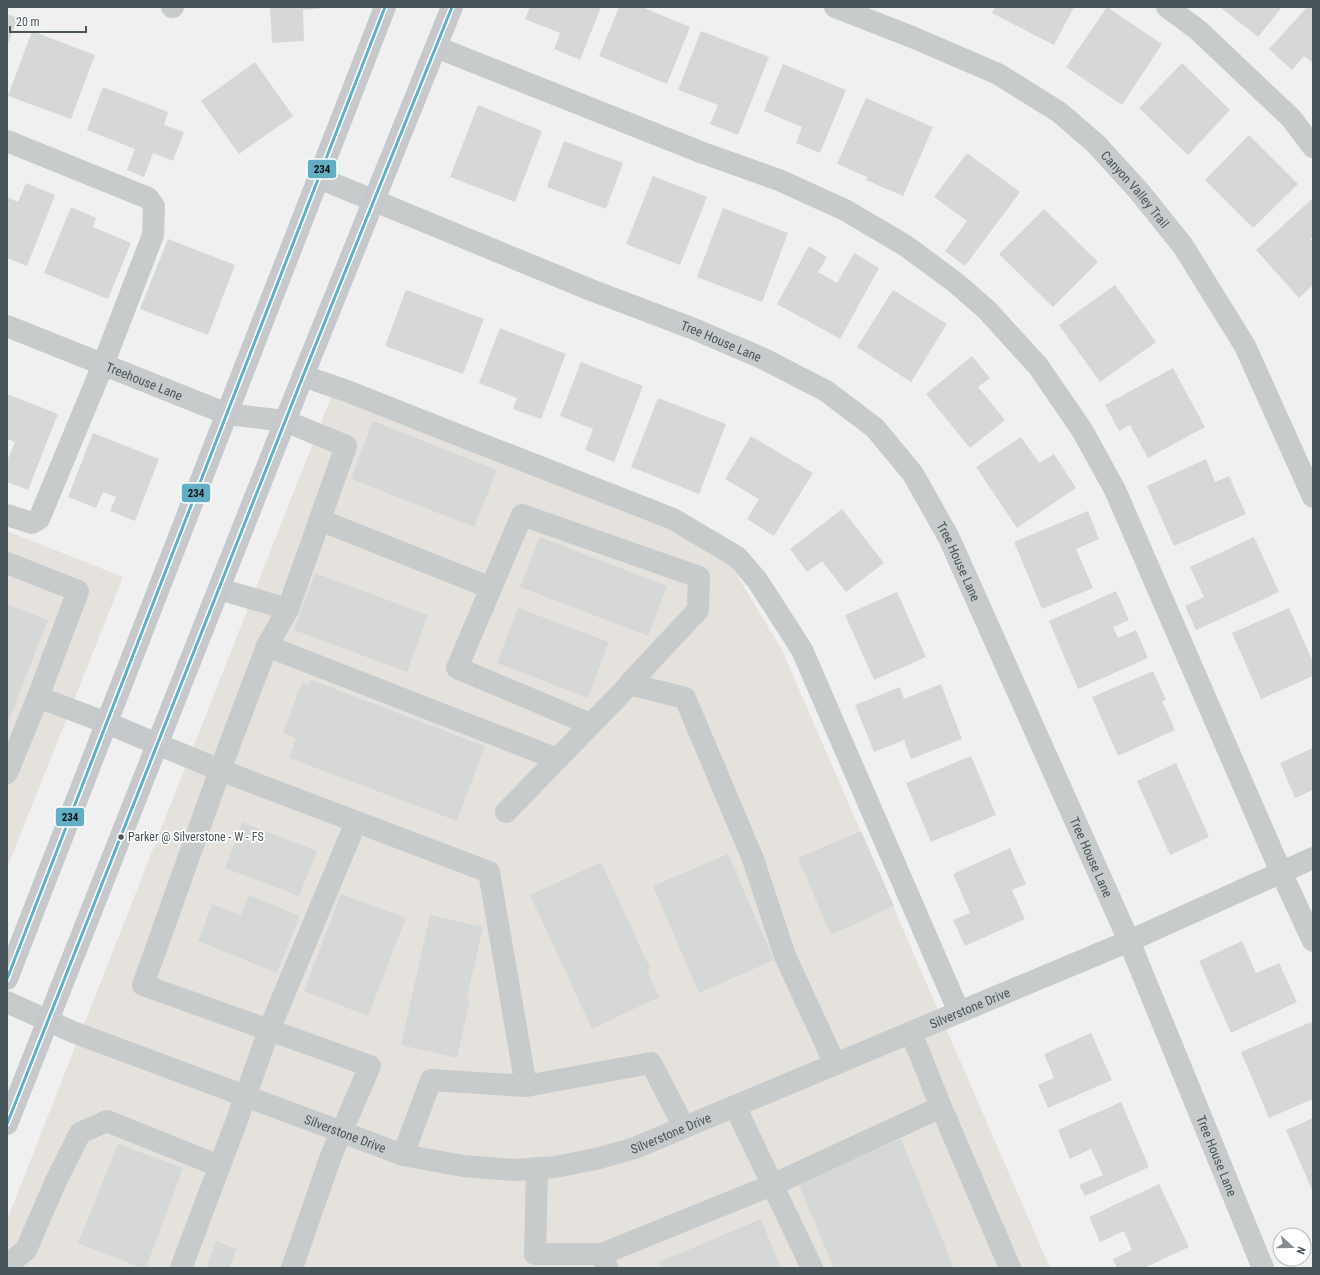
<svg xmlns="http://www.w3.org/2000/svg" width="1320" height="1275" viewBox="0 0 1320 1275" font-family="'Roboto Condensed',sans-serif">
	<rect width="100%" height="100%" fill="#f0f0f0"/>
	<g fill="#e5e2de">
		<path d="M 335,387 L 723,552 L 782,650 L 1050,1268 L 7,1268 L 7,1220 Z"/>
		<path d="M 7,531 L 123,577 L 7,868 Z"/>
	</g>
	<g fill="#d6d8d8">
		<path d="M 270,7 L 325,7 L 325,8 L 303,10 L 304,41 L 272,43 Z"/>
		<path d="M 530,7 L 601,7 L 580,60 L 554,49 L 560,33 L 525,19 Z"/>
		<path d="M 619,7 L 642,7 L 690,27 L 667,84 L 599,56 Z"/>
		<path d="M 995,7 L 1074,7 L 1054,45 L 992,13 Z"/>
		<path d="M 1107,7 L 1162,44 L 1122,105 L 1066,67 Z"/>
		<path d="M 1220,7 L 1282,7 L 1258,37 Z"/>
		<path d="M 1307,7 L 1313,7 L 1313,63 L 1304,56 L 1292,70 L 1269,49 Z"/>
		<path d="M 7,14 L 18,18 L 7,46 Z"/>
		<path d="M 32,31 L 95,55 L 71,119 L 8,96 Z"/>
		<path d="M 701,31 L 769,57 L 738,135 L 710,124 L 718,105 L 678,90 Z"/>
		<path d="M 255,62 L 293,116 L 239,154 L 201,101 Z"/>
		<path d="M 1182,63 L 1230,110 L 1188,155 L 1139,108 Z"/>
		<path d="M 783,64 L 846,90 L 820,153 L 796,143 L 802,127 L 764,111 Z"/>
		<path d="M 103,87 L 168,112 L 164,125 L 184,132 L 173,161 L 153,153 L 144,177 L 127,170 L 135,149 L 87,130 Z"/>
		<path d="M 866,98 L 933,127 L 903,196 L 866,180 L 867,177 L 837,164 Z"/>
		<path d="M 478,105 L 542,131 L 515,202 L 450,177 Z"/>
		<path d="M 1249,135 L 1298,184 L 1253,228 L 1205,180 Z"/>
		<path d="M 564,141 L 623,163 L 606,209 L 547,187 Z"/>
		<path d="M 967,153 L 1020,192 L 965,266 L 945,251 L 967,221 L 934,197 Z"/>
		<path d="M 653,176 L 707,197 L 680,265 L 626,244 Z"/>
		<path d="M 26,183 L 55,195 L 27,266 L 7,258 L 7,197 L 18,202 Z"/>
		<path d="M 1313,198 L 1313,237 L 1310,239 L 1313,243 L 1313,285 L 1299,298 L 1256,250 Z"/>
		<path d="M 71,207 L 96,218 L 93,227 L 131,243 L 108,299 L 44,273 Z"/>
		<path d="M 723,208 L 788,233 L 762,302 L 697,277 Z"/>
		<path d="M 1044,209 L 1098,262 L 1053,307 L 999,254 Z"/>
		<path d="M 168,239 L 235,265 L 208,335 L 140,309 Z"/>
		<path d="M 809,246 L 827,257 L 818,272 L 837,283 L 854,253 L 879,268 L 840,339 L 777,304 Z"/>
		<path d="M 1115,285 L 1156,342 L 1100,382 L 1059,325 Z"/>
		<path d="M 406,290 L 484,319 L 463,374 L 385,346 Z"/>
		<path d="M 893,290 L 947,324 L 911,382 L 857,347 Z"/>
		<path d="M 500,328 L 566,354 L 541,419 L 513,409 L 517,398 L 479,383 Z"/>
		<path d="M 972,356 L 990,378 L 978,387 L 1005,420 L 970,448 L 926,394 Z"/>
		<path d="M 581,362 L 643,386 L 614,462 L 585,450 L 593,429 L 560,416 Z"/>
		<path d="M 1173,368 L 1205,427 L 1148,458 L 1130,425 L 1119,431 L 1105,405 Z"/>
		<path d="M 7,394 L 58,414 L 28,490 L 7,482 L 7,461 L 15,442 L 7,439 Z"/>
		<path d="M 658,398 L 726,424 L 699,494 L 631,467 Z"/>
		<path d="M 373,421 L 497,470 L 474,527 L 351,479 Z"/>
		<path d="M 93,433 L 159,459 L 135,521 L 110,511 L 116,497 L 103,492 L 96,508 L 68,497 Z"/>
		<path d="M 751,436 L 813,473 L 774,536 L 747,519 L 759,499 L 725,479 Z"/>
		<path d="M 1021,437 L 1039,463 L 1054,454 L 1076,488 L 1017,528 L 976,467 Z"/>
		<path d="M 1206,459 L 1215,482 L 1229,476 L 1246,514 L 1174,546 L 1147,486 Z"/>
		<path d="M 842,509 L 884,563 L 846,592 L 822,561 L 807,572 L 790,549 Z"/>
		<path d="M 1088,511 L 1099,539 L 1076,549 L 1093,588 L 1042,609 L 1014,542 Z"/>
		<path d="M 540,537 L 667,586 L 648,636 L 520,587 Z"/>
		<path d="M 1254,537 L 1279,592 L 1196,630 L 1185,606 L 1204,597 L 1190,567 Z"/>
		<path d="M 315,573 L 428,615 L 407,672 L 294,630 Z"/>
		<path d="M 1116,591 L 1129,620 L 1113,627 L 1118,638 L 1136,630 L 1148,658 L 1078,689 L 1049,621 Z"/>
		<path d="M 897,592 L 926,657 L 874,680 L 845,615 Z"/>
		<path d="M 7,604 L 48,620 L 7,725 Z"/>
		<path d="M 518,608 L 609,642 L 588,698 L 497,663 Z"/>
		<path d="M 1289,608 L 1313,662 L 1313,676 L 1261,699 L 1232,633 Z"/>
		<path d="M 1153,671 L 1166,700 L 1162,701 L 1175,730 L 1118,756 L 1092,697 Z"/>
		<path d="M 311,680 L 485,746 L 457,821 L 289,758 L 296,738 L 283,733 L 302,682 L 309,685 Z"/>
		<path d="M 941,684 L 962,739 L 911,759 L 904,740 L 874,752 L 855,705 L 900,687 L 904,699 Z"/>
		<path d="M 1313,748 L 1313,790 L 1295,798 L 1280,763 Z"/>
		<path d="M 971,756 L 996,815 L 931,842 L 906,783 Z"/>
		<path d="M 1176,763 L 1209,837 L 1170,855 L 1137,781 Z"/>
		<path d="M 242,822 L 317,851 L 299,896 L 225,868 Z"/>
		<path d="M 861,831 L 894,906 L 831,935 L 798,858 Z"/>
		<path d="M 1010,848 L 1026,884 L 1012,890 L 1025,919 L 965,946 L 953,920 L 970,913 L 953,874 Z"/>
		<path d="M 728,854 L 774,960 L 699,993 L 653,886 Z"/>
		<path d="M 601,862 L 650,968 L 647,970 L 659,997 L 592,1029 L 530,895 Z"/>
		<path d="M 341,894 L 406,918 L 368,1016 L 304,991 Z"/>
		<path d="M 249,895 L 300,916 L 277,973 L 198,941 L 212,904 L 241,915 Z"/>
		<path d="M 430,915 L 483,927 L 467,998 L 470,999 L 457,1058 L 401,1045 Z"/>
		<path d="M 1242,941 L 1256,973 L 1279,963 L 1297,1002 L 1231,1033 L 1199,961 Z"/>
		<path d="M 1311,1022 L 1313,1028 L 1313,1099 L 1269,1118 L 1241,1052 Z"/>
		<path d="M 1091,1033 L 1112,1080 L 1048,1108 L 1038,1085 L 1054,1078 L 1044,1054 Z"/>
		<path d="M 1121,1102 L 1149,1167 L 1085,1196 L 1079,1185 L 1103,1175 L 1091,1149 L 1070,1159 L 1058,1130 Z"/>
		<path d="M 1313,1118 L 1313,1192 L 1286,1130 Z"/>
		<path d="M 901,1139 L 954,1268 L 834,1268 L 798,1183 Z"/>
		<path d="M 118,1144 L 183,1168 L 146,1268 L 142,1268 L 78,1243 Z"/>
		<path d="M 1159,1184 L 1189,1247 L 1144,1268 L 1117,1268 L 1113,1259 L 1132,1250 L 1124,1231 L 1100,1242 L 1089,1217 Z"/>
		<path d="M 761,1219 L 781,1268 L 661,1268 L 659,1262 Z"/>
		<path d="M 216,1241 L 237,1249 L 229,1268 L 206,1268 Z"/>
	</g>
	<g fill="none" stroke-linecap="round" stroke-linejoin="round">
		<g stroke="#c7cbcc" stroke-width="22">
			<path d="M 172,7 L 173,7"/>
			<path id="s1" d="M 835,7 L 912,37 L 998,74 L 1059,112 L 1095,143 L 1138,190 L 1183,246 L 1245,346 L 1313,497"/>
			<path d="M 1167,7 L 1198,30 L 1291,118 L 1313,147"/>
			<path d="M 436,47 L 703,153 L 779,180 L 845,210 L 906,246 L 956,283 L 987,310 L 1038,366 L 1082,430 L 1115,490 L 1281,872 L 1313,941"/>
			<path d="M 7,141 L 148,198 L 154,206 L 153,235 L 103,365 L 39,519 L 32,523 L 7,515"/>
			<path id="s2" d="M 319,178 L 591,290 L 694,329 L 764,359 L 826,391 L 875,428 L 913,474 L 949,538 L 1129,941 L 1263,1268"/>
			<path id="s3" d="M 7,326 L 227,414 L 285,421 L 346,446 L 288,609 L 219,589"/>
			<path d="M 303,376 L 347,391 L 443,429 L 673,519 L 737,557 L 757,580 L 802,650 L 959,1012"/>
			<path d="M 320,520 L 491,588 L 522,515 L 699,577 L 698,610 L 629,684 L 685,698 L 753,859 L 785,956 L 835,1064"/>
			<path d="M 7,563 L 78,591 L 38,697"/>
			<path d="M 491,588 L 457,668 L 590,724"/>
			<path d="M 288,609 L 267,646 L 557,759"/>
			<path d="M 157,744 L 220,770 L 267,646"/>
			<path d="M 7,773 L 38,697 L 107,723"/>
			<path d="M 506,812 L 634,680"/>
			<path id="s4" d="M 7,1002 L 73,1032 L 342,1132 L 403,1155 L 463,1166 L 514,1170 L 555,1167 L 596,1159 L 635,1148 L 1129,941 L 1313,858"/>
			<path d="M 911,1032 L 941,1107 L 1010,1268"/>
			<path d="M 735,1106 L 812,1268"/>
			<path d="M 403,1155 L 431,1080 L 526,1086 L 651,1063 L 684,1127"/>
			<path d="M 537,1168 L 535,1254 L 602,1254"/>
			<path d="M 7,1268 L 8,1264 L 26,1250 L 56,1181 L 80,1133 L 107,1121 L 219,1166"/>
			<path d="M 181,1268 L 237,1120 L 269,1030 L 356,822"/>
			<path d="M 292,1268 L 331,1156 L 370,1066 L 143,985 L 220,770 L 489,872 L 526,1086"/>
			<path d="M 607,1268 L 602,1254 L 772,1185 L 941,1107"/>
		</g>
		<g stroke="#c6c9cb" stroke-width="22">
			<path d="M 107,723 L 157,744"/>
			<path d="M 7,979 L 385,7"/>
			<path d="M 7,1124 L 303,376 L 452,7"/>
		</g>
		<g stroke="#fff" stroke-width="6">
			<g id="bus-1">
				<path d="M 7,979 L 385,7"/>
				<path d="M 7,1124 L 303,376 L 452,7"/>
			</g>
		</g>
		<use href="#bus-1" stroke="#62aec4" stroke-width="3"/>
	</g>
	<circle fill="#48555b" stroke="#fff" stroke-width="1.5" cx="121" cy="837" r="3.5"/>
	<g text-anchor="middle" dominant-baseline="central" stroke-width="3.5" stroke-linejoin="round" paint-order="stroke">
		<g font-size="12" fill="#48555b" stroke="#fff" text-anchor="start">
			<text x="128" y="837">Parker @ Silverstone - W - FS</text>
		</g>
		<g font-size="13" fill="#48555b" stroke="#fff">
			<text stroke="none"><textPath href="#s1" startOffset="357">Canyon Valley Trail</textPath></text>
			<text stroke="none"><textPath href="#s2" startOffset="434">Tree House Lane</textPath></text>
			<text stroke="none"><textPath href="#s3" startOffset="148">Treehouse Lane</textPath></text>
			<text stroke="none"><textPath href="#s2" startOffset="770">Tree House Lane</textPath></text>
			<text stroke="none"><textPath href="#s2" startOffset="1094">Tree House Lane</textPath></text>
			<text stroke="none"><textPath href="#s4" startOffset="1023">Silverstone Drive</textPath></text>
			<text stroke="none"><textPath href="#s4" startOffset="699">Silverstone Drive</textPath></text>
			<text stroke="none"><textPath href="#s4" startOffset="363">Silverstone Drive</textPath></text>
			<text stroke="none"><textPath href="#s2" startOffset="1418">Tree House Lane</textPath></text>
		</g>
	</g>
	<g stroke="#fff" stroke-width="1.5">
		<rect x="307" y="159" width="30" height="20" rx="4" fill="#62aec4"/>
		<rect x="181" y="483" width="30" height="20" rx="4" fill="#62aec4"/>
		<rect x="55" y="807" width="30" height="20" rx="4" fill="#62aec4"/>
	</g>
	<g font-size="11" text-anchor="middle" font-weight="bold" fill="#111">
		<text x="322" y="173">234</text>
		<text x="196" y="497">234</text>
		<text x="70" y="821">234</text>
	</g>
	<rect width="1320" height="1275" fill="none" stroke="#48555b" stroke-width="16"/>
	<g transform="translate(1292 1247) rotate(111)"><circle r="19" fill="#ffffff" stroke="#b6bbbd"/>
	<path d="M0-3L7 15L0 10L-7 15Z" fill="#838b8f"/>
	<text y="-6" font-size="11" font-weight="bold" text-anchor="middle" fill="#48555b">N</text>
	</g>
	<path d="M10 26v6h76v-6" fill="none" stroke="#48555b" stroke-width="2"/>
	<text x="16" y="26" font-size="12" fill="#48555b" stroke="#ffffff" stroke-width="3" paint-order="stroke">20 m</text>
</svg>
